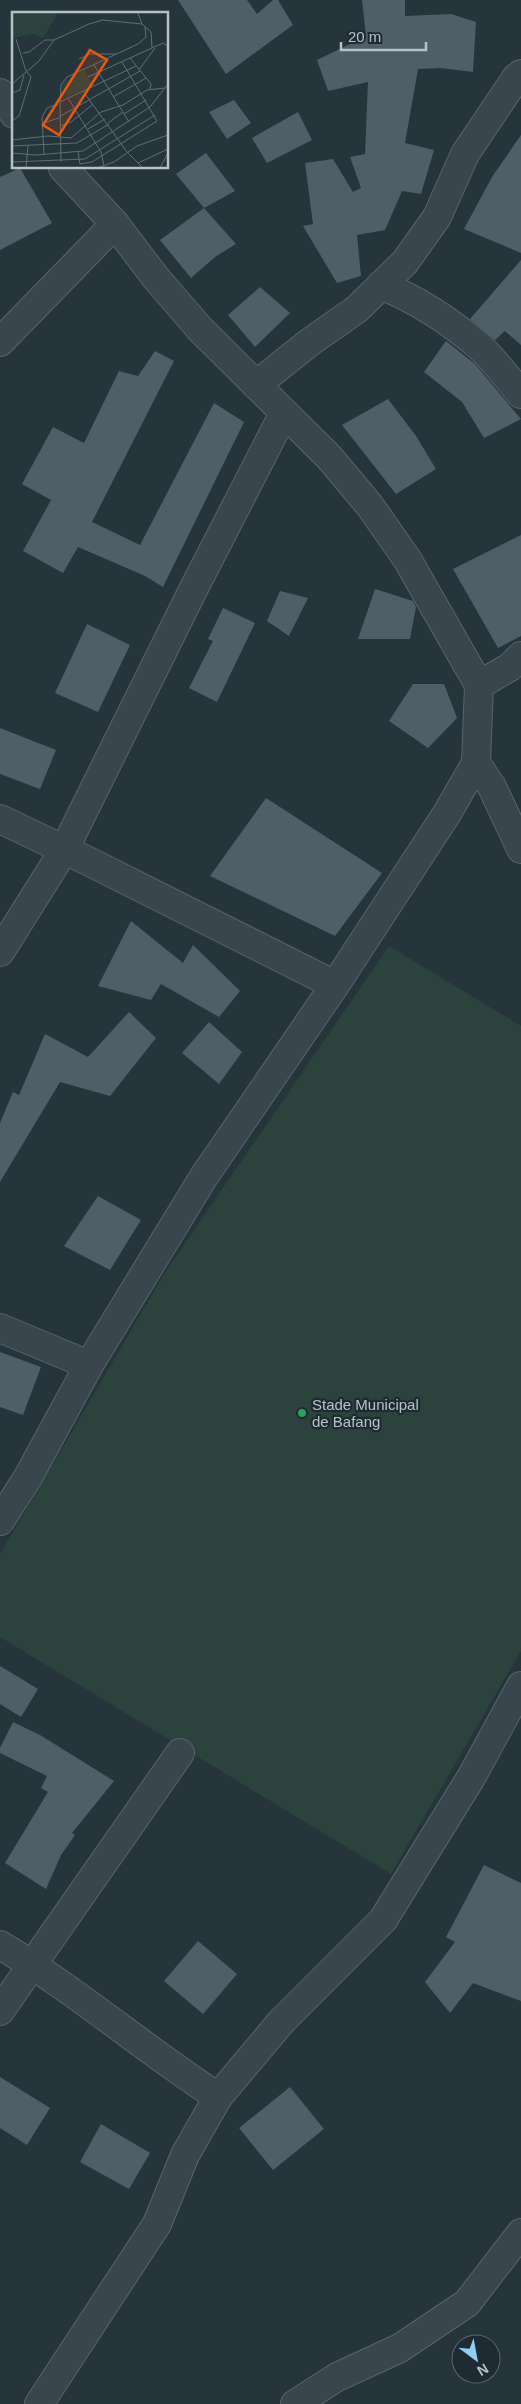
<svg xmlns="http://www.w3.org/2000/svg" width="521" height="2404" viewBox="0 0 521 2404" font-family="Arial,sans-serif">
	<rect width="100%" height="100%" fill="#26353c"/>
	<path fill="#2b423d" d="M 389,946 L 521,1026 L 521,1651 L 391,1874 L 0,1637 L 0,1554 L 166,1271 Z"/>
	<g fill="#4f5f67">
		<path d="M 178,0 L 247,0 L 257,14 L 273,0 L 278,0 L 293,25 L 226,74 Z"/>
		<path d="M 362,0 L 405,0 L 405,16 L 451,14 L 476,22 L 473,72 L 440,68 L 418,69 L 405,143 L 434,150 L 421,194 L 402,191 L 385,230 L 357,235 L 361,276 L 337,283 L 303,226 L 313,224 L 305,163 L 333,159 L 353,192 L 361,188 L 350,157 L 365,154 L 368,82 L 328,91 L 317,60 L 366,36 Z"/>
		<path d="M 234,100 L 251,123 L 227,139 L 209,112 Z"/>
		<path d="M 298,112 L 312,140 L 267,163 L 252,138 Z"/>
		<path d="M 521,135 L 521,253 L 464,229 L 492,177 Z"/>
		<path d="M 206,153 L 235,191 L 204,208 L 176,174 Z"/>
		<path d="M 20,168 L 52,223 L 0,250 L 0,177 Z"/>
		<path d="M 204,208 L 236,244 L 215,257 L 191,278 L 160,240 Z"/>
		<path d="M 521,260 L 521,345 L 505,331 L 495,340 L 470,319 Z"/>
		<path d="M 260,287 L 290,313 L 255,347 L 228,315 Z"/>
		<path d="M 446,341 L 475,364 L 521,419 L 484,438 L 462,402 L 424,372 Z"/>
		<path d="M 155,351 L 174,361 L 92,522 L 140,545 L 214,403 L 244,422 L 163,587 L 145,576 L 78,547 L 63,573 L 23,551 L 51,500 L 22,484 L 53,427 L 84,443 L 119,371 L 138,376 Z"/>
		<path d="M 388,399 L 416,436 L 436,469 L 396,494 L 342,425 Z"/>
		<path d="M 521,535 L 521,636 L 498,648 L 453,569 Z"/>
		<path d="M 375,589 L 413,601 L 416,607 L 410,639 L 358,639 Z"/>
		<path d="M 280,591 L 308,598 L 289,636 L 267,621 Z"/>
		<path d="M 223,608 L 255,623 L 217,702 L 189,688 L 213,641 L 208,639 Z"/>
		<path d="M 87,624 L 130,645 L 98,712 L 55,693 Z"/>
		<path d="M 413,684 L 444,684 L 457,718 L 428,748 L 389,721 Z"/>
		<path d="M 0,728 L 56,750 L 40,789 L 0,774 Z"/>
		<path d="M 266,798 L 382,873 L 335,936 L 210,876 Z"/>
		<path d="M 131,921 L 183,963 L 193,945 L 240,991 L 219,1017 L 161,984 L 151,1000 L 98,986 Z"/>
		<path d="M 129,1012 L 156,1038 L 110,1096 L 60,1082 L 0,1182 L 0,1123 L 13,1092 L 19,1095 L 45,1034 L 88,1057 Z"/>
		<path d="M 209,1022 L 242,1052 L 219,1084 L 182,1053 Z"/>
		<path d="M 98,1196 L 141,1220 L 110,1270 L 64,1246 Z"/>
		<path d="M 0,1352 L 41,1367 L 23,1415 L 0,1407 Z"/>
		<path d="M 0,1666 L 38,1689 L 21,1717 L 0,1704 Z"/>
		<path d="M 13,1722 L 40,1735 L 114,1781 L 72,1833 L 75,1835 L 61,1855 L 46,1889 L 5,1863 L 48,1792 L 41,1788 L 47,1776 L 0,1753 L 0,1748 Z"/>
		<path d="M 484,1865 L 521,1883 L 521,2001 L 473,1983 L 450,2013 L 425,1982 L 455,1942 L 446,1937 Z"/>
		<path d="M 198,1941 L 237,1974 L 203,2014 L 164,1981 Z"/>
		<path d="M 0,2077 L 50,2108 L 27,2145 L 0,2128 Z"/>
		<path d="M 290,2087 L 324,2129 L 273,2170 L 239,2128 Z"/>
		<path d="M 101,2124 L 150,2153 L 129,2189 L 80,2162 Z"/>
	</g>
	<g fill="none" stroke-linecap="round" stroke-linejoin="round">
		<g stroke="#58646b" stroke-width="30">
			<g id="street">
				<path d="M 0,93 L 14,114"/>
				<path d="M 381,285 C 418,300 450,321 480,347 C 495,361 508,379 521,394"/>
				<path d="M 0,342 L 115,224"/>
				<path d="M 256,385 L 310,342 L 357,309 L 405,262 L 437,217 L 465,154 L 516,78 L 521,74"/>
				<path d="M 479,685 L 510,667 L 521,656"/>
				<path d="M 476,763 L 492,787 L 521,849"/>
				<path d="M 0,819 L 90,862 L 335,985"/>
				<path d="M 0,952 L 64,850 L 193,590 L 284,413"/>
				<path d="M 0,1328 L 89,1365"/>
				<path d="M 0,1521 L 28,1477 L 89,1365 L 203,1178 L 335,985 L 446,815 L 476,763 L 479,685 L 407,559 L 370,506 L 329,457 L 200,329 L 156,278 L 115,224 L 63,168"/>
				<path d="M 0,1945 C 76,1990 144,2049 218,2097"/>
				<path d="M 0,2011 L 180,1753"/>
				<path d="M 39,2404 L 157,2224 L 185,2155 L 218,2097 L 281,2022 L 383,1920 L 472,1776 L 521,1686"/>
				<path d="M 295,2404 L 337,2377 L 400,2348 L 467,2303 L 521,2233"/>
			</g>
		</g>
		<use href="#street" stroke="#3a464d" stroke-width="28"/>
	</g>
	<circle fill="#2e9e5b" stroke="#1f2b32" stroke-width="2" cx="302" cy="1413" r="5"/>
	<g text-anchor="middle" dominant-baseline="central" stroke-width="4.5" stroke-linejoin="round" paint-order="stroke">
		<g font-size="15" fill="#b6c1c8" stroke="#1f2b32" text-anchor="start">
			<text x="312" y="1404">Stade Municipal<tspan x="312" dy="17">de Bafang</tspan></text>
		</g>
	</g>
	<g transform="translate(12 12)">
		<rect width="156" height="156" fill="#26353c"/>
		<path d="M 0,1 L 46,1 L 31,26 L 21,22 L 1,26 ZM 72,57 L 80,73 L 54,86 L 50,72 Z" fill="#2b423d"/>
		<path fill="none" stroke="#606d74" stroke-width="1" d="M 126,1 L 130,12 L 139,20 L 140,36M 11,41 L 17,40 L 33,28 L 42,28M 118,46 L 139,72 L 138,77M 67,47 L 78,42 L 104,42M 82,53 L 117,110M 127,58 L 143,36M 76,65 L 151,31 L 156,34M 0,72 L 27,49 L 42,28 L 77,12 L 91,8 L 130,12M 71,79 L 115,140 L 131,156M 0,81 L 8,78 L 12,63M 101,85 L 134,66M 56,86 L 89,140 L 92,154M 48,90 L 49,73 L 55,65 L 126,32 L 134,25 L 133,15M 112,102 L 134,88M 47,105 L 128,59M 0,109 L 7,104 L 19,65 L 14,59 L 4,27M 31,111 L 47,106M 96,111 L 111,100M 48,114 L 59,110 L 81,92M 76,117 L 93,107M 0,128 L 36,124 L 59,126 L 89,100 L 111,93 L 135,78 L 153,76M 0,134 L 65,131 L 97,112M 66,140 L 68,152 L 80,150 L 145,109 L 110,50M 0,141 L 24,143 L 71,139 L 138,95 L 156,72M 32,142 L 30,105 L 35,96 L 46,92M 0,150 L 73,147 L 143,103M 49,150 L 48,90 L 124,54M 126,151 L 156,137M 14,156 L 16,134M 85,156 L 102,150 L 125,134 L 156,123M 148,156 L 156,141"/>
		<path fill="#e8590c" fill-opacity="0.15" stroke="#e8590c" stroke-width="2.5" d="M 78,38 L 95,48 L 47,123 L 31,113 Z"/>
		<rect width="156" height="156" fill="none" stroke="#b6c1c8" stroke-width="2.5"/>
	</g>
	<g transform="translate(476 2359) rotate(148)"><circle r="24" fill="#1f2b32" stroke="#5b676e"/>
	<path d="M0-4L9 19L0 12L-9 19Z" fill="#91ccf1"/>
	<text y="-8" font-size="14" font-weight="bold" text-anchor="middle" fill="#b6c1c8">N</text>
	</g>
	<path d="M341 42v8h85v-8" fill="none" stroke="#b6c1c8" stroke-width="2.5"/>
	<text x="348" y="42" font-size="15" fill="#b6c1c8" stroke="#1f2b32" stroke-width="4" paint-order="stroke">20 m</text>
</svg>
